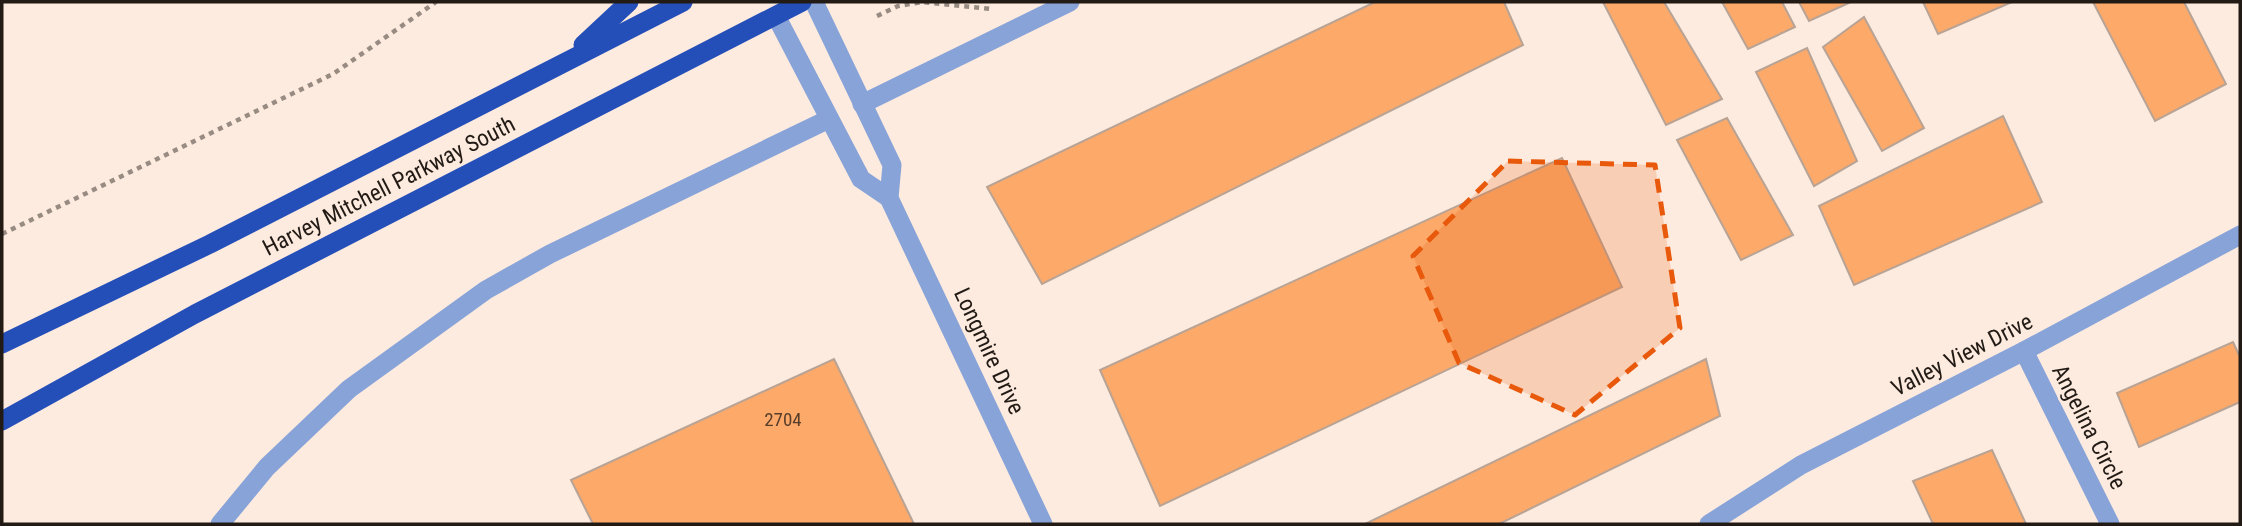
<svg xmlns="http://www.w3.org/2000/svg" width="2242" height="526" viewBox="0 0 2242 526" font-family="'Roboto Condensed',sans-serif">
	<rect width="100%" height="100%" fill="#fdebdf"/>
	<g fill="#fca96a" stroke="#b8a395" stroke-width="2">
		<path d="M 1375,2 L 1504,2 L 1523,45 L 1042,284 L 987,187 Z"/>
		<path d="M 1603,2 L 1664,2 L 1722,99 L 1666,125 Z"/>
		<path d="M 1722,2 L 1782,2 L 1795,27 L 1748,49 Z"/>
		<path d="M 1799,2 L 1851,2 L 1809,21 Z"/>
		<path d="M 1923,2 L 2012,2 L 1938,34 Z"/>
		<path d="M 2093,2 L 2184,2 L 2226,84 L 2155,121 Z"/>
		<path d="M 1864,17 L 1924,128 L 1882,151 L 1823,47 Z"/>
		<path d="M 1807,48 L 1857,161 L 1814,186 L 1756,72 Z"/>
		<path d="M 2003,116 L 2042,202 L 1854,285 L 1819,206 Z"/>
		<path d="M 1727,118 L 1793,235 L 1741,260 L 1677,140 Z"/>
		<path d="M 1562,158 L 1622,287 L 1160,506 L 1100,370 Z"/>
		<path d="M 2233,342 L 2240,357 L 2240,402 L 2139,447 L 2117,393 Z"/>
		<path d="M 834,359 L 914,524 L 593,524 L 571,480 Z"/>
		<path d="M 1706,359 L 1720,416 L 1499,524 L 1365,524 Z"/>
		<path d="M 1992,450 L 2026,524 L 1933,524 L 1913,481 Z"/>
	</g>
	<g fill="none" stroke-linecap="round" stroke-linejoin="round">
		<g stroke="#988b82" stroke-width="4.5" stroke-dasharray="5 5" stroke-linecap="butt">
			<path d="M 877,16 L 898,6 L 923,2 L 992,9"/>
			<path d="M 2,234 L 333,74 L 436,2"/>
		</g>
		<g stroke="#88a3d8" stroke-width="19">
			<path d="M 814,2 L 892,165 L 889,198 L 1043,524"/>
			<path d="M 776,16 L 861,179 L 889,198"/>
			<path d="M 862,104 L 1070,2"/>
			<path d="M 2024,351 L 2110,524"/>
			<path d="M 220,524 L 267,467 L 349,389 L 486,290 L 550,254 L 829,119"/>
			<path d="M 1709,524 L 1801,465 L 2024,351 L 2240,235"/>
		</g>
		<g stroke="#244eb8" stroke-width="19">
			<path d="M 583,45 L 629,2"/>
			<path d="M 2,344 L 210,244 L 683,2"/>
			<path d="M 2,421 L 195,314 L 802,2"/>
		</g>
	</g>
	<path fill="#e8590c" fill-opacity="0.2" stroke="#e8590c" stroke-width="5" stroke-dasharray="14 9" stroke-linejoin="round" d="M 1508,161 L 1655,165 L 1680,328 L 1575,415 L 1459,363 L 1413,256 Z"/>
	<g text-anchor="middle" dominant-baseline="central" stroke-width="5" stroke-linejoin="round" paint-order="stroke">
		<g font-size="19" fill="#583e2a">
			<text x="783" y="419">2704</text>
		</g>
		<g font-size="23" fill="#221b15" stroke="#fdebdf">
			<text transform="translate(389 186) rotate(-27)">Harvey Mitchell Parkway South</text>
			<text transform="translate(989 351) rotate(65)">Longmire Drive</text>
			<text transform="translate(1962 355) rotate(-27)">Valley View Drive</text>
			<text transform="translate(2089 427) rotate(63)">Angelina Circle</text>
		</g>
	</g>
	<rect width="2242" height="526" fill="none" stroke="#221b15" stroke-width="7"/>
</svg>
